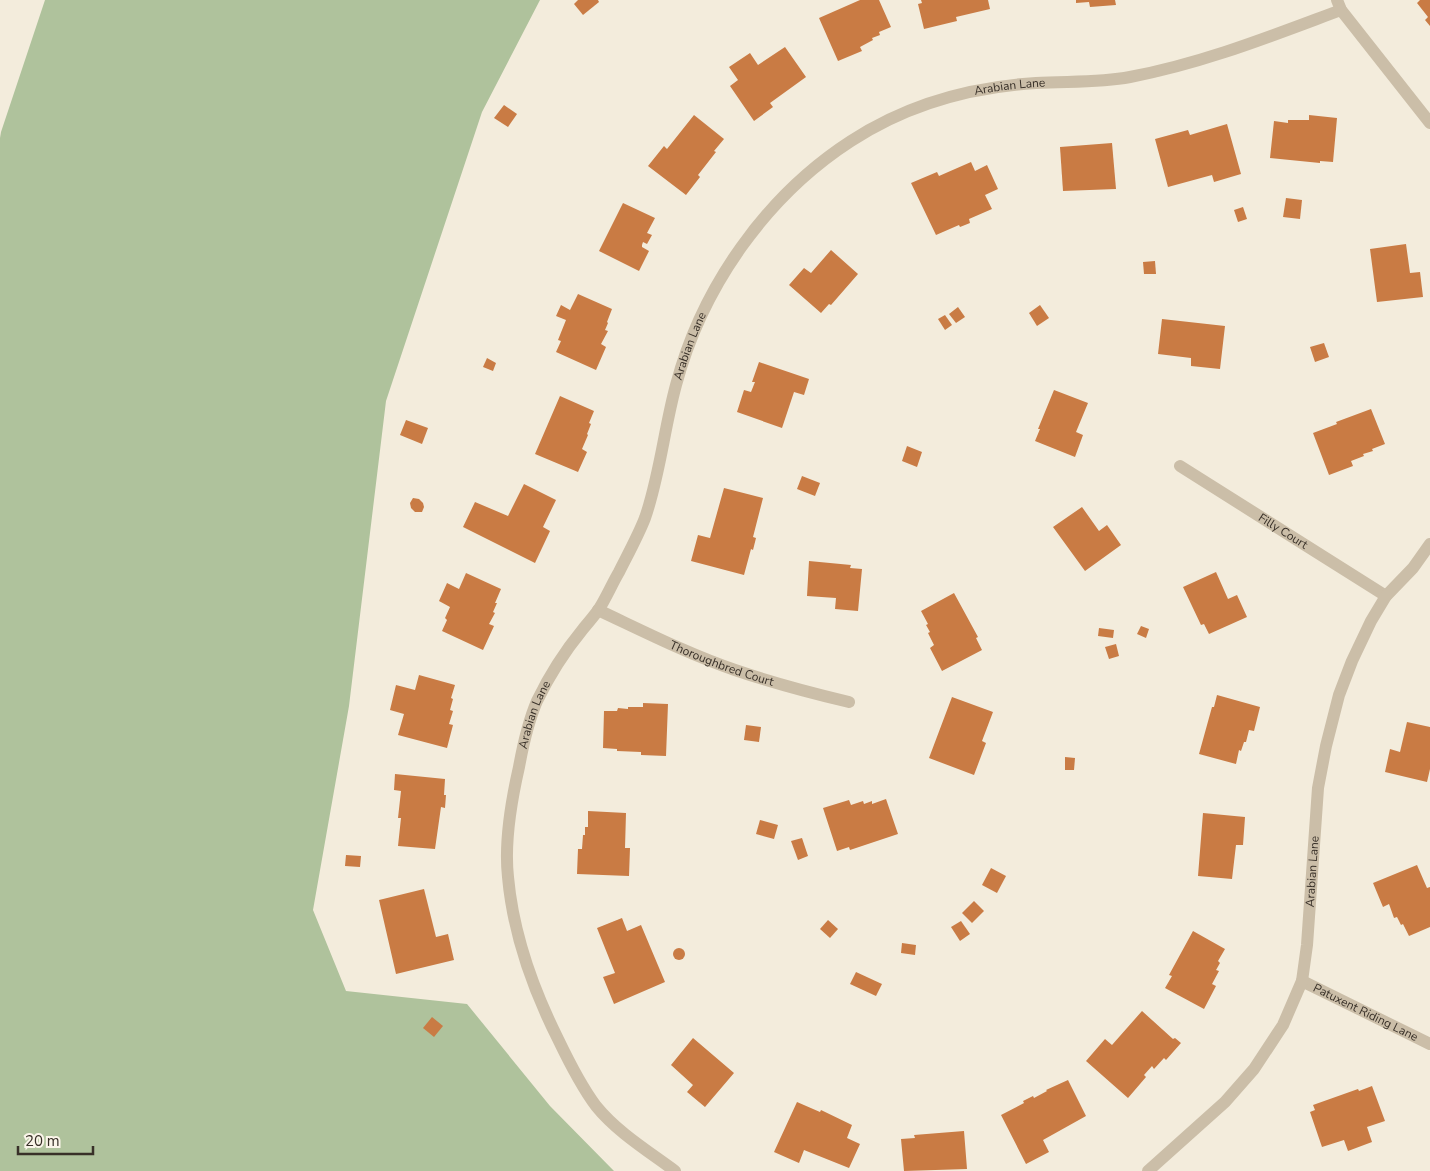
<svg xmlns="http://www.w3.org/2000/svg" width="1430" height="1171" viewBox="0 0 1430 1171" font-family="'Nunito Sans',sans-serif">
	<rect width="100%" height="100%" fill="#f3ecdc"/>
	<path fill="#afc29c" d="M 45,0 L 540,0 L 482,112 L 386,401 L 349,706 L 313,910 L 346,991 L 467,1004 L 550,1106 L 614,1171 L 0,1171 L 0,138 L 1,132 Z"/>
	<g fill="#c97b44">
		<path d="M 578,0 L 598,0 L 599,2 L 583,15 L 574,4 Z"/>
		<path d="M 860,0 L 879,0 L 891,27 L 879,32 L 880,35 L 872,38 L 873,40 L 860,47 L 862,51 L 838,61 L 819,18 Z"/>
		<path d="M 921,0 L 988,0 L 990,9 L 956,17 L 957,21 L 924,29 L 918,4 L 922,3 Z"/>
		<path d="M 1076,0 L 1115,0 L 1116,5 L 1090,7 L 1089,2 L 1076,3 Z"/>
		<path d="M 1420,0 L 1430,0 L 1430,26 L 1425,20 L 1428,17 L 1417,3 Z"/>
		<path d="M 785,47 L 806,77 L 770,103 L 773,107 L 754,121 L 730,86 L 738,80 L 729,67 L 750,53 L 758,65 Z"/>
		<path d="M 504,105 L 517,114 L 508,127 L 494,118 Z"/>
		<path d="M 694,115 L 724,139 L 714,151 L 716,152 L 698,175 L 700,177 L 686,195 L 648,166 L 664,146 L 667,149 Z"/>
		<path d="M 1309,115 L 1337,118 L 1333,162 L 1320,161 L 1320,163 L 1270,158 L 1274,121 L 1288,123 L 1288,120 L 1309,120 Z"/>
		<path d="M 1227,124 L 1241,174 L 1214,182 L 1212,175 L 1168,187 L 1155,139 L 1188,130 L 1190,135 Z"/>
		<path d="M 1112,143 L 1116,189 L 1063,191 L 1060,147 Z"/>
		<path d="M 971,162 L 975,171 L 987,165 L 998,189 L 985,195 L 992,209 L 969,219 L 970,223 L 960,227 L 959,225 L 936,235 L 911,183 L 937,172 L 939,176 Z"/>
		<path d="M 1286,198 L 1302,200 L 1300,219 L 1283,217 Z"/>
		<path d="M 623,203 L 655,218 L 647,233 L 652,235 L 647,244 L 643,242 L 642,245 L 642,247 L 649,251 L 639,271 L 599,251 Z"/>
		<path d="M 1243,207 L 1247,219 L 1238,222 L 1234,210 Z"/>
		<path d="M 1406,244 L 1410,273 L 1420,272 L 1423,297 L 1377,302 L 1370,249 Z"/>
		<path d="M 831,250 L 858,274 L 831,305 L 829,304 L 821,313 L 789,285 L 804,268 L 811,273 Z"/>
		<path d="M 1155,261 L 1156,274 L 1144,274 L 1143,262 Z"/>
		<path d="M 578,294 L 612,309 L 607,322 L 608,323 L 605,330 L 608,331 L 601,344 L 606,347 L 596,370 L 556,352 L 561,341 L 558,340 L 566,320 L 556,316 L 561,305 L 570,310 Z"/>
		<path d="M 1040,305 L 1049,318 L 1037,326 L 1029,313 Z"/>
		<path d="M 958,307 L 965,317 L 956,323 L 949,314 Z"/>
		<path d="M 945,315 L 952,325 L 945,330 L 938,319 Z"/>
		<path d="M 1162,319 L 1225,326 L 1220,369 L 1191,366 L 1191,358 L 1158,354 Z"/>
		<path d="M 1324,343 L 1329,357 L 1315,362 L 1310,347 Z"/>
		<path d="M 487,358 L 496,363 L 493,371 L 483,367 Z"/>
		<path d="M 759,362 L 809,379 L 804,395 L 794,392 L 782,428 L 737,412 L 744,390 L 751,392 L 755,382 L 752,382 Z"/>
		<path d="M 1054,390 L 1088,403 L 1076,432 L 1083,435 L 1075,457 L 1035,441 L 1040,429 L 1038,429 Z"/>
		<path d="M 560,396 L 594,411 L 589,423 L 591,424 L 587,434 L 588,435 L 582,449 L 587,452 L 578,472 L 535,454 Z"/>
		<path d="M 1371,409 L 1385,444 L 1372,449 L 1373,451 L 1363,454 L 1364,456 L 1351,461 L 1353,466 L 1329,475 L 1313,433 L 1337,424 L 1336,422 Z"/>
		<path d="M 406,420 L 428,428 L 422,444 L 400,435 Z"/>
		<path d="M 907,446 L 922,452 L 917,467 L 902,461 Z"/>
		<path d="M 802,476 L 820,483 L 815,496 L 797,489 Z"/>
		<path d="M 524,484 L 556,500 L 543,527 L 550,531 L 535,563 L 463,527 L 475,502 L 508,516 Z"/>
		<path d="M 724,488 L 763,498 L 753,537 L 756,538 L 753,550 L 751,549 L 744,575 L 691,561 L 698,535 L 710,538 Z"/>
		<path d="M 413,498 L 419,499 L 423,503 L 424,507 L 422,512 L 415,512 L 411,508 L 410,503 Z"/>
		<path d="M 1082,507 L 1099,531 L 1107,525 L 1121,545 L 1085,571 L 1053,527 Z"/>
		<path d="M 809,561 L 851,565 L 850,568 L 862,569 L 858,611 L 835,609 L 836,598 L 807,596 Z"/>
		<path d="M 1216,572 L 1228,599 L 1237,595 L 1247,617 L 1209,634 L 1204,624 L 1201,625 L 1183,587 Z"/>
		<path d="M 466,573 L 501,589 L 495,603 L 497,603 L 493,612 L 495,613 L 489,624 L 494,626 L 483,650 L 442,631 L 447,620 L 445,618 L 450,607 L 439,601 L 447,583 L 459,589 Z"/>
		<path d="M 954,593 L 978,637 L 976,638 L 982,650 L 942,671 L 930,648 L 934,645 L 928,633 L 930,632 L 926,625 L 928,624 L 921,611 Z"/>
		<path d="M 1141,626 L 1149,629 L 1146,638 L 1137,634 Z"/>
		<path d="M 1099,628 L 1114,630 L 1113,638 L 1098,636 Z"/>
		<path d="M 1116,644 L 1119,656 L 1109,659 L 1105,647 Z"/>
		<path d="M 419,675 L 455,685 L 451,698 L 453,699 L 450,710 L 453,711 L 449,724 L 453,725 L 447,748 L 398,735 L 404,714 L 390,710 L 396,685 L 415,690 Z"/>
		<path d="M 1217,695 L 1260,707 L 1254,731 L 1249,730 L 1246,742 L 1244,742 L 1241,751 L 1239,750 L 1236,764 L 1199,754 L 1212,707 L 1214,707 Z"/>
		<path d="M 952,697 L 993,712 L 982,741 L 986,743 L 974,775 L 929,758 Z"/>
		<path d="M 643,703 L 668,704 L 666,756 L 641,755 L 641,752 L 617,751 L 617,749 L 603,748 L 604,711 L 617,711 L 618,708 L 628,709 L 628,707 L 643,707 Z"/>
		<path d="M 1407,722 L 1430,727 L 1430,769 L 1427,782 L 1385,772 L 1390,749 L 1400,752 Z"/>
		<path d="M 746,725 L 761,727 L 759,742 L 744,740 Z"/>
		<path d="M 1065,757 L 1075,758 L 1074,770 L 1065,770 Z"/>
		<path d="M 395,774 L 445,779 L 444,795 L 446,795 L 445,808 L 441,807 L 435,849 L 398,846 L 401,818 L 398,818 L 401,791 L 394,790 Z"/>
		<path d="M 886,799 L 898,834 L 850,850 L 849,847 L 837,851 L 823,808 L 849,800 L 851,805 L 863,801 L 864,804 L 872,801 L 872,804 Z"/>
		<path d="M 588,811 L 626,813 L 625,848 L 630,848 L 629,876 L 577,874 L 578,849 L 582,849 L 583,835 L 585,835 L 585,827 L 588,827 Z"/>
		<path d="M 1203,813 L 1245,817 L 1243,845 L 1236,845 L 1232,879 L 1198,876 Z"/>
		<path d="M 760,820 L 778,825 L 774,839 L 756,834 Z"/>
		<path d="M 802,838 L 808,856 L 798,860 L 791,841 Z"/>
		<path d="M 346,855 L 361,856 L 360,867 L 345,866 Z"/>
		<path d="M 1417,865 L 1427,888 L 1430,887 L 1430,927 L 1409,936 L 1403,924 L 1401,925 L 1397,917 L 1394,918 L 1389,904 L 1383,907 L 1373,883 Z"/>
		<path d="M 991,868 L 1006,876 L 997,893 L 982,885 Z"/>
		<path d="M 424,889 L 436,937 L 448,934 L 454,960 L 396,974 L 379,900 Z"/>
		<path d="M 974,901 L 984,911 L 972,923 L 962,913 Z"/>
		<path d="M 622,918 L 627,931 L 641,925 L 665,982 L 614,1004 L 603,977 L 615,973 L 597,928 Z"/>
		<path d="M 828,920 L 838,929 L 830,938 L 820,929 Z"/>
		<path d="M 961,921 L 970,934 L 960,941 L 951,927 Z"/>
		<path d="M 1193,931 L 1225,949 L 1218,961 L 1220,963 L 1216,970 L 1219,971 L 1212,984 L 1216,986 L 1204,1009 L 1165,988 L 1172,976 L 1169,975 Z"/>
		<path d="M 902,943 L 916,945 L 915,955 L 901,953 Z"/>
		<circle cx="679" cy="954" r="6"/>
		<path d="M 856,972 L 882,984 L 876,996 L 850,984 Z"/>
		<path d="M 1142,1011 L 1173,1039 L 1175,1038 L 1181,1043 L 1166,1060 L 1164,1058 L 1154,1069 L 1152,1066 L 1144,1075 L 1146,1077 L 1128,1098 L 1086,1061 L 1105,1039 L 1112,1045 Z"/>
		<path d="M 432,1017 L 443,1026 L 434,1037 L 423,1028 Z"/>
		<path d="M 693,1038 L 734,1073 L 705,1107 L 687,1092 L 693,1085 L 671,1065 Z"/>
		<path d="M 1068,1080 L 1086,1116 L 1043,1140 L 1049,1152 L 1026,1164 L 1001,1115 L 1024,1103 L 1023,1101 L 1033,1096 L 1034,1098 L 1047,1091 L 1046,1090 Z"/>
		<path d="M 1372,1086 L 1385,1121 L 1367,1127 L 1372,1142 L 1348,1151 L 1344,1140 L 1322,1147 L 1310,1112 L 1315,1110 L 1313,1105 L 1358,1089 L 1359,1091 Z"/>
		<path d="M 797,1102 L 820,1112 L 821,1110 L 852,1125 L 847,1138 L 860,1144 L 849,1168 L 804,1150 L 799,1163 L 774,1152 Z"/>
		<path d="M 964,1131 L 967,1169 L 904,1171 L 901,1139 L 915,1138 L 914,1135 Z"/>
	</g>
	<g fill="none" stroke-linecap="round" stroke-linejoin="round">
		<g stroke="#cbbea8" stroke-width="12">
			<path d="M 1337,0 L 1341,10 L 1430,123"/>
			<path id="s1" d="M 1180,466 L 1386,596"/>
			<path id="s2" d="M 598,610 C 643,631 688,654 735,670 C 773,683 811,693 849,702"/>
			<path id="s3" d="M 1302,981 L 1430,1044"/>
			<path id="s4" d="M 675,1171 C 648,1151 617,1132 596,1106 C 581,1086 569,1062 558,1039 C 533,989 513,933 508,877 C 504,841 511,802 519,767 C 523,745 528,722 537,701 C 549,676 565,651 583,629 C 588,623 594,616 599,609 C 606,598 612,584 619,572 C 628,554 638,536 645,518 C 660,475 664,429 676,385 C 702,287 766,196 851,141 C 906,105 971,87 1036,83 C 1067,81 1099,83 1130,77 C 1204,63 1271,36 1341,10"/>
			<path id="s5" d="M 1148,1171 L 1225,1102 L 1254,1069 L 1283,1025 L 1302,981 L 1307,945 L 1318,788 L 1326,746 L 1339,695 L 1352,661 L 1371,621 L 1386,596 L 1413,568 L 1430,544"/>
		</g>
	</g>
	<g text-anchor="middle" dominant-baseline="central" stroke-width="4" stroke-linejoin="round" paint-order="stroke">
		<g font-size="12" fill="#383028" stroke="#faf5e9">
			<text stroke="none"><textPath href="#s4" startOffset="1356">Arabian Lane</textPath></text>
			<text stroke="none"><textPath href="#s4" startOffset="921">Arabian Lane</textPath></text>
			<text stroke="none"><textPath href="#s1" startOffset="122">Filly Court</textPath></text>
			<text stroke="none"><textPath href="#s2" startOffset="135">Thoroughbred Court</textPath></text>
			<text stroke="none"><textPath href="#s4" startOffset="516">Arabian Lane</textPath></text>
			<text stroke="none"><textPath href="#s5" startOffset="358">Arabian Lane</textPath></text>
			<text stroke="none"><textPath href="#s3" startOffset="71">Patuxent Riding Lane</textPath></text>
		</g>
	</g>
	<path d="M18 1146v8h75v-8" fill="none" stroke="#383028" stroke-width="2.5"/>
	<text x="25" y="1146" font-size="15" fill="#383028" stroke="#faf5e9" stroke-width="4" paint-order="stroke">20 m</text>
</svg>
